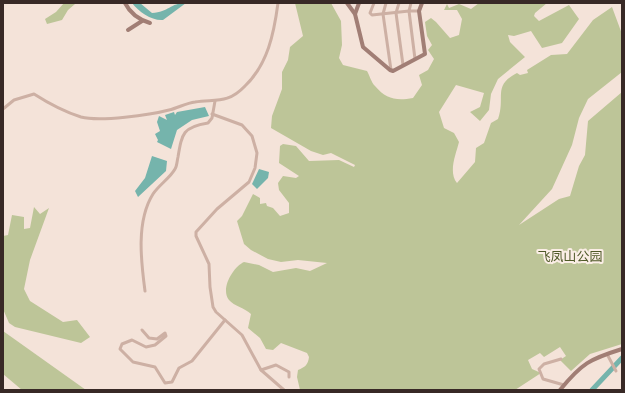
<svg xmlns="http://www.w3.org/2000/svg" width="625" height="393" viewBox="0 0 625 393" font-family="Ubuntu,'Noto Sans SC',sans-serif">
	<rect width="100%" height="100%" fill="#f4e3d9"/>
	<g fill="#bdc598">
		<path d="M 64,3 L 78,4 L 75,4 L 68,10 L 62,20 L 47,24 L 45,19 L 56,12 Z"/>
		<path d="M 295,3 L 331,3 L 341,21 L 342,45 L 339,58 L 343,65 L 367,71 C 370,76 371,82 375,86 C 386,99 396,101 413,98 L 422,85 L 419,75 L 428,70 L 434,59 L 428,50 L 432,45 L 427,36 L 425,22 L 431,18 L 436,22 L 450,38 L 459,35 L 462,19 L 457,10 L 444,10 L 447,4 L 449,8 L 459,4 L 471,9 L 479,3 L 547,3 L 535,13 L 534,16 L 539,21 L 569,5 L 579,19 L 562,43 L 542,48 L 531,31 L 514,36 L 508,35 L 510,42 L 525,57 L 498,79 L 491,94 L 489,110 L 480,121 L 470,112 L 480,107 L 484,93 L 456,85 L 439,112 L 444,128 L 454,133 L 459,142 C 456,154 448,172 457,183 L 475,162 L 476,148 L 484,143 L 491,123 L 498,119 C 506,97 492,86 517,73 L 520,75 L 528,73 L 527,70 L 551,55 L 567,54 L 593,20 L 612,7 L 622,34 L 622,72 L 588,99 L 579,118 L 572,145 L 552,189 L 519,225 L 559,199 L 570,196 L 579,166 L 585,155 L 588,121 L 622,92 L 622,344 L 590,354 L 571,371 L 560,360 L 566,356 L 560,347 L 544,357 L 540,353 L 528,360 L 532,369 L 541,373 L 515,390 L 300,390 L 297,377 L 298,370 C 305,367 308,365 309,357 L 307,353 L 281,343 L 273,350 L 266,349 L 260,338 L 248,328 L 251,314 C 245,308 234,306 229,300 C 220,289 233,267 244,262 L 259,265 L 273,272 L 296,268 L 310,271 L 327,263 L 298,260 L 281,262 L 268,259 L 251,250 L 244,244 L 237,221 L 242,216 L 253,194 L 260,198 L 260,204 L 266,203 L 267,206 L 273,208 L 280,216 L 289,213 L 289,203 L 279,190 L 278,183 L 283,176 L 296,178 L 299,176 L 279,163 L 280,146 L 283,144 L 296,146 L 309,161 L 339,160 L 354,167 L 355,165 L 331,153 L 323,155 L 311,151 L 271,128 L 272,116 L 282,89 L 282,72 L 288,60 L 290,47 L 303,36 Z"/>
		<path d="M 34,207 L 40,214 L 49,208 L 30,260 L 24,289 L 30,301 L 63,322 L 77,320 L 90,337 L 81,343 L 15,327 L 9,323 L 3,309 L 3,236 L 8,235 L 12,215 L 24,217 L 24,229 L 30,228 Z"/>
		<path d="M 3,331 L 86,390 L 22,390 L 3,374 Z"/>
	</g>
	<g fill="#75b4ac">
		<path d="M 132,3 L 140,3 L 152,13 C 169,12 170,3 186,3 L 163,20 C 152,21 139,12 132,3 Z"/>
		<path d="M 205,107 L 209,116 L 192,120 L 177,130 L 171,149 L 157,142 L 158,140 L 155,134 L 160,131 L 157,122 L 159,116 L 167,120 L 165,115 L 174,112 L 175,115 L 177,112 Z"/>
		<path d="M 152,156 L 167,161 L 166,171 L 138,197 L 135,191 L 145,178 Z"/>
		<path d="M 259,169 L 269,172 L 268,178 L 257,189 L 252,184 Z"/>
	</g>
	<g fill="none" stroke-linecap="round" stroke-linejoin="round">
		<path stroke="#75b4ac" stroke-width="5" d="M 592,390 L 622,358"/>
		<g stroke="#cdb0a4" stroke-width="3">
			<path d="M 374,3 L 370,13 L 372,15 L 409,11 L 415,59"/>
			<path d="M 386,3 L 383,14 L 391,70"/>
			<path d="M 399,3 L 396,13 L 403,65"/>
			<path d="M 411,3 L 409,11 L 419,11"/>
			<path d="M 3,109 L 14,100 L 34,94 C 48,103 65,112 81,117 C 100,122 150,115 169,110 C 178,108 186,103 195,102 C 216,99 228,104 245,86 C 268,64 274,33 278,3"/>
			<path d="M 212,114 L 242,125 L 252,136 L 257,153 L 255,168 L 249,182 L 217,209 L 196,232 L 196,236 L 209,264 L 210,287 L 213,307 L 216,312 L 242,335 L 261,370 L 276,365 L 289,372 L 289,377"/>
			<path d="M 145,291 C 141,261 136,221 153,194 C 159,185 170,178 175,169 C 177,166 177,161 178,157 C 182,133 183,127 208,123 L 212,118 L 215,101"/>
			<path d="M 142,330 L 149,338 L 157,339 L 165,333 L 166,336 L 155,345 L 146,347 L 132,340 L 122,344 L 120,349 L 133,362 L 155,367 L 165,383 L 172,382 L 179,368 L 192,361 L 225,320"/>
			<path d="M 607,354 L 616,371"/>
			<path d="M 561,359 L 544,364 L 539,369 L 543,379 L 564,385"/>
			<path d="M 261,370 L 284,390"/>
		</g>
		<g stroke="#a17e75" stroke-width="4">
			<path d="M 125,3 C 130,13 140,20 150,23"/>
			<path d="M 347,3 L 355,14 L 363,47 L 390,70 L 393,71 L 425,54 L 419,11 L 422,3"/>
			<path d="M 355,14 L 359,3"/>
			<path d="M 128,30 L 142,21"/>
			<path d="M 560,390 C 582,363 590,359 622,349"/>
		</g>
	</g>
	<g text-anchor="middle" dominant-baseline="central" stroke-width="4" stroke-linejoin="round" paint-order="stroke">
		<g font-size="13" fill="#4f5928" stroke="#fbeee6">
			<text x="570" y="256">飞凤山公园</text>
		</g>
	</g>
	<rect width="625" height="393" fill="none" stroke="#382926" stroke-width="8"/>
</svg>
